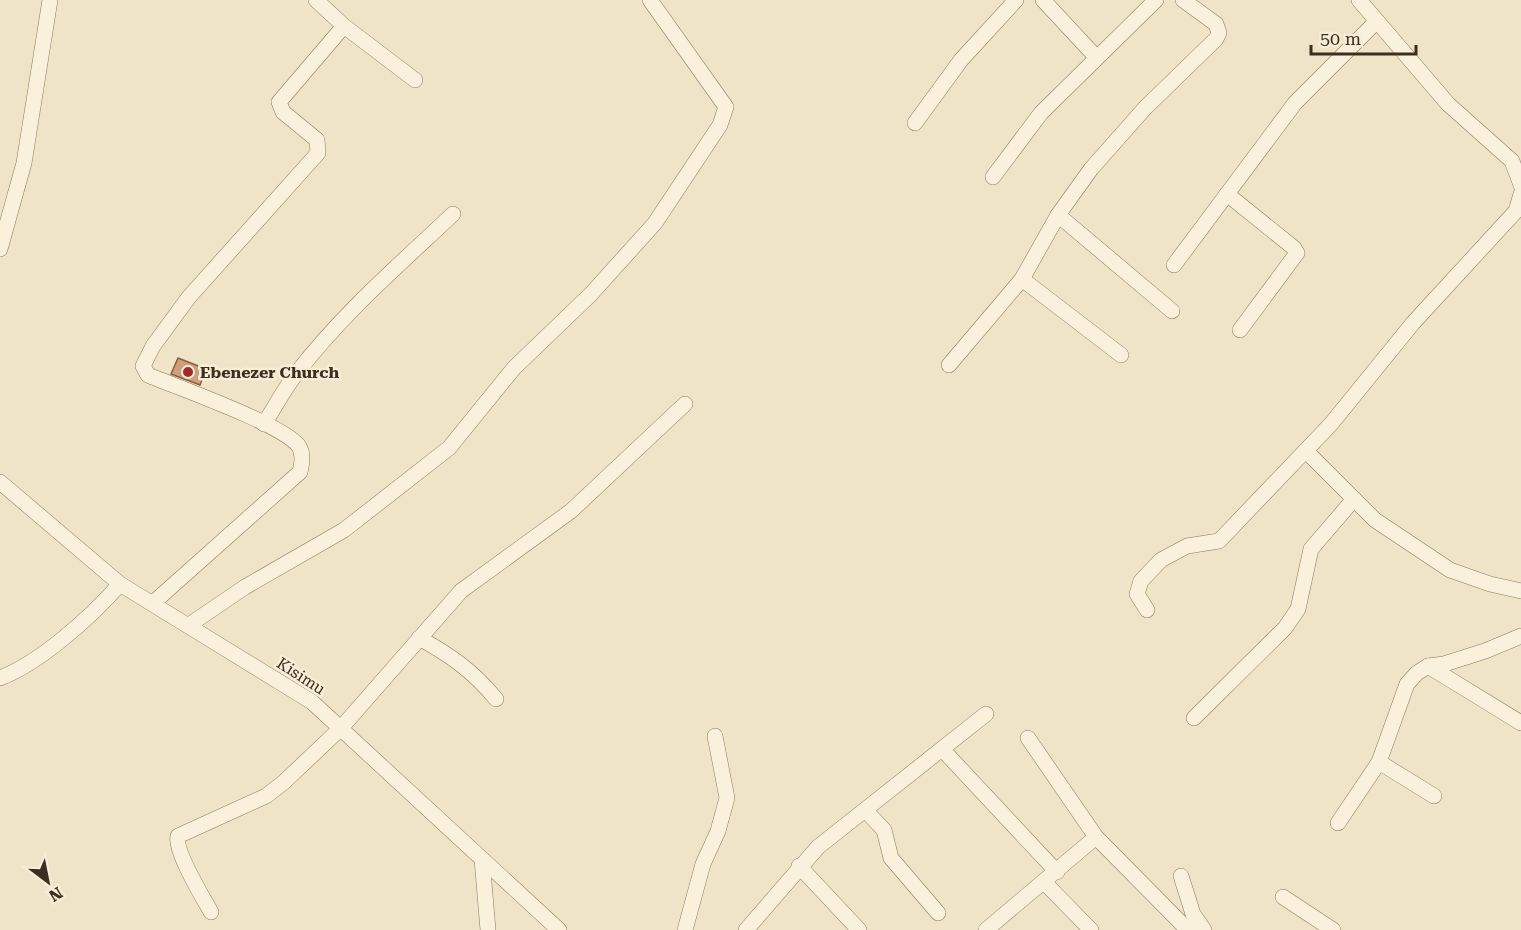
<svg xmlns="http://www.w3.org/2000/svg" width="1521" height="930" viewBox="0 0 1521 930" font-family="'Roboto Serif',serif">
	<rect width="100%" height="100%" fill="#f0e4c8"/>
	<path fill="#cf9f7d" stroke="#8d5f41" stroke-width="1.5" d="M 178,358 L 206,369 L 200,385 L 171,374 Z"/>
	<g fill="none" stroke-linecap="round" stroke-linejoin="round">
		<g stroke="#8d765c" stroke-width="16">
			<g id="minor">
				<path d="M 316,0 L 344,26 L 415,80"/>
				<path d="M 1043,0 L 1096,57"/>
				<path d="M 1377,21 L 1448,104 L 1512,161 L 1521,185"/>
				<path d="M 915,123 L 961,60 L 1016,0"/>
				<path d="M 993,177 L 1041,113 L 1156,0"/>
				<path d="M 1227,194 L 1294,248 L 1297,253 L 1240,330"/>
				<path d="M 1058,215 L 1172,311"/>
				<path d="M 0,249 L 24,163 L 50,0"/>
				<path d="M 1174,265 L 1295,103 L 1377,21 L 1359,0"/>
				<path d="M 1022,279 L 1121,355"/>
				<path d="M 949,365 L 1022,279 L 1058,215 L 1091,169 L 1145,108 L 1216,39 L 1219,33 L 1216,24 L 1183,0"/>
				<path d="M 264,424 C 275,407 284,389 296,374 C 342,314 399,265 453,214"/>
				<path d="M 1306,451 L 1375,520 L 1450,570 L 1490,584 L 1521,591"/>
				<path d="M 0,482 L 120,584 L 312,702 L 559,930"/>
				<path d="M 153,603 L 300,472 C 302,463 304,453 298,445 C 279,423 179,388 148,375 L 143,366 L 153,346 L 189,297 L 318,153 L 317,140 L 283,112 L 279,102 L 344,26"/>
				<path d="M 1147,610 L 1137,594 L 1141,581 L 1161,560 L 1187,546 L 1219,541 L 1331,424 L 1413,323 L 1516,211 L 1521,194"/>
				<path d="M 189,625 L 245,587 L 344,530 L 449,448 L 514,368 L 591,294 L 655,223 L 720,125 L 726,107 L 650,0"/>
				<path d="M 419,638 C 450,655 473,671 496,699"/>
				<path d="M 1428,666 L 1521,723"/>
				<path d="M 0,678 C 40,663 92,616 120,584"/>
				<path d="M 1194,718 L 1285,628 L 1298,609 L 1311,549 L 1354,499"/>
				<path d="M 1028,738 L 1096,837 L 1188,930"/>
				<path d="M 942,749 L 1057,872"/>
				<path d="M 1379,762 L 1434,796"/>
				<path d="M 865,810 L 884,830 L 891,858 L 938,913"/>
				<path d="M 1338,823 L 1379,762 L 1407,684 L 1417,673 L 1428,666 L 1444,664 L 1485,651 L 1521,636"/>
				<path d="M 482,859 L 488,930"/>
				<path d="M 799,866 L 859,930"/>
				<path d="M 1181,876 L 1193,914 L 1204,930"/>
				<path d="M 1044,882 L 1091,930"/>
				<path d="M 1283,897 L 1333,930"/>
				<path d="M 211,912 C 203,898 174,850 178,836 L 266,796 L 284,782 L 341,728 L 461,591 L 571,511 L 685,404"/>
				<path d="M 685,930 L 703,864 L 718,831 L 727,798 L 715,736"/>
				<path d="M 746,930 L 818,847 L 986,714"/>
				<path d="M 986,930 L 1096,837"/>
			</g>
		</g>
		<use href="#minor" stroke="#faf1dc" stroke-width="15"/>
	</g>
	<circle fill="#9e2a2b" stroke="#f7eed8" stroke-width="2" cx="188" cy="372" r="6"/>
	<g text-anchor="middle" dominant-baseline="central" stroke-width="5" stroke-linejoin="round" paint-order="stroke">
		<g font-size="16" font-weight="bold" fill="#3d2e20" stroke="#f7eed8" text-anchor="start">
			<text x="200" y="372">Ebenezer Church</text>
		</g>
		<g font-size="16" fill="#3d2e20" stroke="#f7eed8">
			<text transform="translate(301 676) rotate(33)">Kisimu</text>
		</g>
	</g>
	<g transform="translate(48 882) rotate(148)" stroke="#f7eed8" stroke-width="4.5" paint-order="stroke">
	<path d="M0-4.5L10 22L0 15L-10 22Z" fill="#3d2e20"/>
	<text y="-9" font-size="16" font-weight="bold" text-anchor="middle" fill="#3d2e20">N</text>
	</g>
	<path d="M1311 45v9h105v-9" fill="none" stroke="#3d2e20" stroke-width="3"/>
	<text x="1320" y="45" font-size="18" fill="#3d2e20" stroke="#f7eed8" stroke-width="4.5" paint-order="stroke">50 m</text>
</svg>
